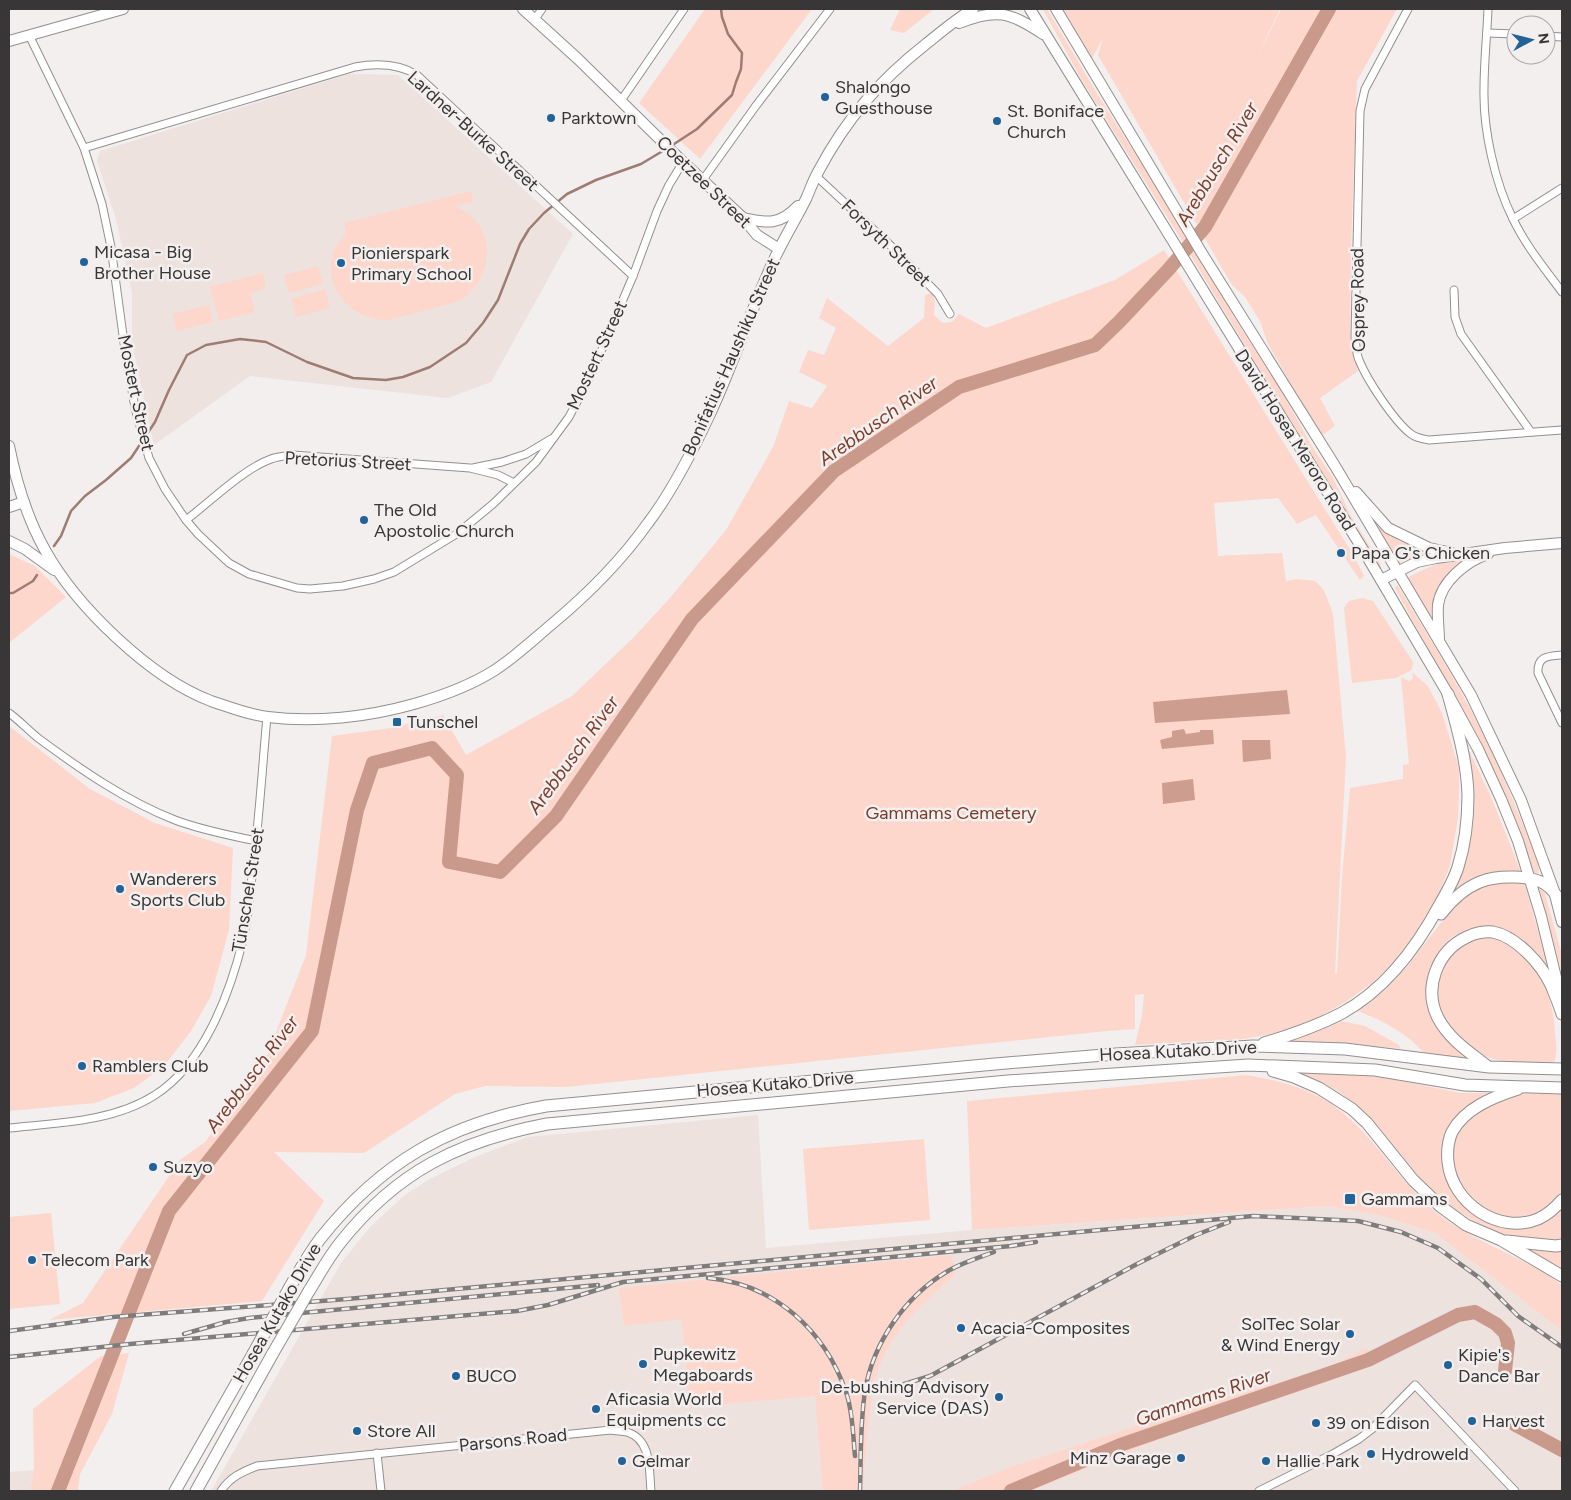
<svg xmlns="http://www.w3.org/2000/svg" width="1571" height="1500" viewBox="0 0 1571 1500" font-family="Figtree,sans-serif">
	<rect width="100%" height="100%" fill="#f2efee"/>
	<g fill="#eee2df">
		<path d="M 349,74 L 398,75 L 573,234 L 491,382 L 448,398 L 250,376 L 154,445 L 132,343 L 132,293 L 116,219 L 97,161 L 100,151 Z"/>
		<path d="M 758,1115 L 766,1248 L 972,1230 L 1328,1206 L 1382,1216 L 1435,1233 L 1562,1331 L 1562,1491 L 211,1491 L 341,1263 L 371,1226 L 405,1195 L 428,1180 L 475,1157 L 528,1137 Z"/>
		<path d="M 34,1470 L 30,1491 L 9,1491 L 9,1472 Z"/>
	</g>
	<g fill="#fdd7cc">
		<path d="M 705,9 L 812,9 L 700,159 L 639,103 Z"/>
		<path d="M 900,9 L 934,9 L 904,33 L 890,30 Z"/>
		<path d="M 1043,9 L 1047,9 L 1098,95 L 1189,239 L 1243,331 L 1274,378 L 1313,448 L 1332,476 L 1351,516 L 1380,563 L 1381,568 L 1379,568 L 1179,236 L 1081,79 Z"/>
		<path d="M 1056,9 L 1280,9 L 1254,63 L 1281,9 L 1397,9 L 1357,81 L 1351,248 L 1350,334 L 1351,346 L 1358,371 L 1320,398 L 1335,426 L 1321,436 L 1268,344 L 1260,321 L 1245,297 L 1232,285 L 1098,55 L 1103,38 L 1089,64 Z"/>
		<path d="M 471,191 L 473,202 L 455,206 C 498,225 496,276 460,301 L 389,320 C 352,321 319,287 335,249 C 338,243 342,238 346,233 L 344,223 Z"/>
		<path d="M 1164,250 L 1354,556 L 1364,576 L 1360,580 L 1316,515 L 1297,524 L 1278,498 L 1214,503 L 1218,556 L 1282,553 L 1286,581 L 1297,579 L 1315,581 L 1324,590 L 1333,614 L 1346,757 L 1335,973 L 1337,973 L 1342,877 L 1350,788 L 1403,779 L 1403,765 L 1409,764 L 1401,677 L 1409,681 L 1413,678 L 1412,672 L 1428,686 L 1442,713 L 1459,768 L 1459,793 L 1458,818 L 1450,865 L 1438,897 L 1410,942 L 1394,962 L 1371,984 L 1344,1003 L 1318,1017 L 1298,1025 L 1274,1033 L 1244,1039 L 1135,1045 L 1142,1015 L 1144,994 L 1135,995 L 1135,1029 L 1107,1031 L 566,1087 L 485,1086 L 455,1094 L 364,1153 L 274,1152 L 324,1201 L 262,1301 L 49,1320 L 83,1303 L 180,1160 L 205,1142 L 262,1068 L 306,955 L 332,736 L 391,728 L 443,715 L 466,755 L 572,696 L 634,637 L 670,598 L 726,530 L 773,447 L 789,401 L 812,408 L 827,386 L 799,372 L 808,350 L 824,355 L 836,328 L 819,318 L 827,298 L 888,346 L 924,318 L 925,295 L 931,293 C 937,299 934,307 934,315 L 943,323 L 952,322 L 959,314 L 986,328 L 1115,280 Z"/>
		<path d="M 318,266 L 323,284 L 289,293 L 284,275 Z"/>
		<path d="M 263,273 L 266,288 L 250,293 L 255,312 L 219,321 L 210,287 Z"/>
		<path d="M 325,289 L 330,308 L 296,317 L 291,299 Z"/>
		<path d="M 209,305 L 213,322 L 177,331 L 173,314 Z"/>
		<path d="M 1373,523 L 1399,541 L 1431,551 L 1399,563 Z"/>
		<path d="M 9,554 L 35,566 L 66,597 L 9,643 Z"/>
		<path d="M 1467,558 C 1444,571 1433,592 1431,617 L 1407,578 C 1430,566 1441,561 1467,558 Z"/>
		<path d="M 1396,586 L 1398,586 C 1425,631 1453,675 1477,722 C 1500,766 1518,813 1537,859 L 1539,870 L 1538,874 L 1533,872 L 1484,752 L 1395,588 Z"/>
		<path d="M 1362,598 L 1373,601 L 1413,662 L 1412,670 L 1396,678 L 1352,683 L 1344,608 L 1349,601 Z"/>
		<path d="M 9,726 L 90,789 L 155,823 L 233,848 L 229,930 L 211,996 L 191,1031 L 164,1066 L 134,1088 L 95,1103 L 9,1111 Z"/>
		<path d="M 1465,742 L 1491,797 L 1521,872 L 1500,873 L 1447,900 L 1467,848 Z"/>
		<path d="M 1500,881 L 1524,881 L 1551,978 L 1533,954 L 1476,928 L 1465,931 L 1451,938 L 1439,952 L 1432,967 L 1432,1018 L 1444,1037 L 1471,1061 L 1423,1052 C 1406,1032 1379,1019 1355,1010 L 1391,983 L 1408,965 L 1458,901 L 1481,885 Z"/>
		<path d="M 1539,887 L 1541,887 L 1545,894 L 1561,951 L 1562,973 Z"/>
		<path d="M 1487,936 C 1531,946 1553,989 1555,1032 C 1556,1042 1558,1052 1554,1062 C 1531,1062 1503,1065 1482,1055 C 1446,1038 1419,989 1451,955 C 1455,951 1459,944 1464,941 C 1470,938 1480,938 1487,936 Z"/>
		<path d="M 1341,1021 L 1365,1026 L 1399,1045 L 1400,1048 L 1284,1042 Z"/>
		<path d="M 1293,1073 L 1346,1074 L 1387,1078 L 1461,1093 L 1493,1093 L 1459,1117 L 1448,1179 L 1501,1225 L 1562,1208 L 1562,1241 C 1547,1240 1531,1241 1516,1238 C 1488,1232 1448,1207 1427,1188 C 1396,1160 1374,1115 1339,1092 C 1324,1083 1309,1078 1293,1073 Z"/>
		<path d="M 1246,1075 C 1278,1080 1313,1089 1338,1109 C 1376,1138 1400,1183 1437,1213 C 1474,1243 1524,1256 1562,1285 L 1562,1331 L 1435,1233 L 1382,1216 L 1328,1206 L 972,1230 L 967,1101 Z"/>
		<path d="M 1530,1093 L 1562,1094 L 1562,1196 C 1555,1202 1547,1211 1539,1215 C 1527,1220 1513,1220 1502,1216 C 1484,1211 1470,1201 1461,1184 C 1431,1130 1483,1100 1530,1093 Z"/>
		<path d="M 924,1139 L 930,1220 L 809,1230 L 803,1149 Z"/>
		<path d="M 51,1213 L 60,1304 L 9,1309 L 9,1217 Z"/>
		<path d="M 1521,1247 L 1562,1249 L 1562,1269 L 1559,1267 Z"/>
		<path d="M 952,1255 L 955,1275 C 920,1304 882,1340 873,1388 C 867,1422 866,1457 862,1491 L 823,1491 L 815,1396 L 689,1407 L 682,1319 L 624,1326 L 619,1288 Z"/>
		<path d="M 1366,1349 L 1378,1360 L 1304,1390 L 1177,1432 L 1030,1491 L 952,1491 L 1014,1466 L 1193,1408 L 1300,1376 L 1314,1374 Z"/>
		<path d="M 129,1353 L 112,1414 L 80,1474 L 78,1491 L 30,1491 L 34,1470 L 33,1409 L 101,1356 Z"/>
	</g>
	<g fill="#cd9d8f">
		<path d="M 1287,690 L 1290,714 L 1155,723 L 1153,702 Z"/>
		<path d="M 1184,729 L 1186,734 L 1200,732 L 1200,730 L 1213,730 L 1214,744 L 1162,749 L 1160,740 L 1172,737 L 1172,731 Z"/>
		<path d="M 1242,740 L 1270,740 L 1271,759 L 1243,762 Z"/>
		<path d="M 1193,779 L 1195,800 L 1163,804 L 1162,783 Z"/>
	</g>
	<g fill="none" stroke-linecap="round" stroke-linejoin="round">
		<g stroke="#9e7c72" stroke-width="2.5">
			<path d="M 671,146 L 697,129 L 732,95 L 736,82 L 741,69 L 742,53 L 728,34 L 722,17 L 721,9"/>
			<path d="M 54,546 L 61,536 L 71,511 L 85,496 L 106,480 L 131,458 L 155,422 L 169,390 L 187,355 L 206,345 L 240,339 L 266,342 L 307,362 L 353,378 L 386,380 L 403,377 L 430,367 L 466,343 L 483,323 L 498,300 L 520,244 L 529,229 L 544,213 L 567,194 L 596,180 L 641,164 L 666,149"/>
			<path d="M 9,593 L 13,593 L 33,581 L 37,575"/>
		</g>
		<g stroke="#c99a8c" stroke-width="14">
			<path d="M 1514,1424 L 1562,1450"/>
			<path d="M 58,1491 L 169,1211 L 312,1031 L 357,810 L 373,763 L 432,748 L 457,775 L 449,862 L 500,872 L 556,816 L 692,619 L 834,471 L 959,387 L 1095,345 L 1119,322 L 1168,270 L 1205,227 L 1329,9"/>
			<path d="M 1011,1491 L 1123,1444 L 1368,1360 L 1458,1315 L 1475,1312 L 1496,1324 L 1505,1333 L 1508,1343 L 1505,1371"/>
		</g>
		<g stroke="#93908f" stroke-width="9">
			<g id="street">
				<path d="M 1408,9 L 1365,89 L 1360,111 L 1355,337 C 1356,345 1356,353 1359,360 C 1367,380 1394,421 1411,434 C 1416,438 1423,439 1429,440 L 1562,430"/>
				<path d="M 1488,9 C 1487,35 1484,62 1484,89 C 1483,130 1495,183 1513,219 C 1526,246 1545,269 1562,292"/>
				<path d="M 535,19 L 542,9"/>
				<path d="M 1487,33 L 1516,34"/>
				<path d="M 29,35 L 84,148 L 102,204 L 111,247 L 125,350 L 135,408 L 149,458 L 165,489 L 186,520 L 198,534 L 229,563 L 249,574 L 297,588 L 310,589 L 343,586 L 374,579 L 394,572 L 458,533 L 493,504 L 536,462 L 569,417 L 591,375 L 633,276 L 657,211 L 669,185 L 683,162"/>
				<path d="M 1546,36 L 1562,37"/>
				<path d="M 620,102 L 684,9"/>
				<path d="M 84,148 L 355,67 C 376,63 398,63 417,75 L 633,276"/>
				<path d="M 816,176 L 888,243 L 938,294 L 950,314"/>
				<path d="M 702,181 L 755,107 L 830,9"/>
				<path d="M 1513,219 L 1562,188"/>
				<path d="M 1454,290 L 1455,317 L 1461,334 L 1531,432"/>
				<path d="M 473,468 L 502,462 L 526,454 L 551,439"/>
				<path d="M 186,520 C 210,502 243,469 271,459 C 278,456 286,456 293,455 L 470,468 L 498,475 L 514,483"/>
				<path d="M 1562,655 C 1548,656 1537,656 1538,673 L 1562,723"/>
				<path d="M 9,713 C 19,720 28,730 38,738 C 80,769 126,801 175,820 C 201,830 229,835 256,841"/>
				<path d="M 9,1128 C 57,1123 113,1122 155,1095 C 204,1064 230,993 243,940 C 248,919 250,897 252,876 C 259,823 262,770 267,717"/>
				<path d="M 377,1453 L 381,1491"/>
				<path d="M 221,1491 C 230,1477 242,1472 257,1466 L 611,1430 C 616,1431 622,1431 627,1432 C 652,1440 649,1470 651,1491"/>
				<path d="M 1259,1491 L 1333,1454 L 1359,1439 L 1372,1429 L 1415,1385 L 1515,1491"/>
			</g>
		</g>
		<g stroke="#93908f" stroke-width="12">
			<g id="secondary">
				<path d="M 523,9 L 578,59 L 683,162 L 743,218 L 757,235 L 779,249"/>
				<path d="M 1030,9 L 1365,553 L 1448,694 L 1478,749 L 1501,799 L 1518,841 L 1541,916 L 1562,1002"/>
				<path d="M 1056,9 L 1203,255 L 1335,466 L 1471,695 L 1521,800 L 1554,891 L 1562,922"/>
				<path d="M 959,23 C 997,8 1009,12 1043,34"/>
				<path d="M 9,41 L 123,9"/>
				<path d="M 743,218 C 767,223 779,226 798,206"/>
				<path d="M 9,446 C 16,481 27,518 45,550 C 76,606 150,678 211,701 C 229,707 249,715 268,717 C 315,723 368,717 414,704 C 442,696 470,686 495,670 C 515,657 533,640 552,624 C 588,594 621,561 648,523 C 671,493 694,448 710,414 C 732,367 748,318 769,271 C 779,246 794,223 806,199 C 810,190 813,181 818,172 C 846,119 879,81 926,44 C 941,32 956,19 973,9"/>
				<path d="M 1356,492 L 1388,528 L 1429,548 L 1452,553"/>
				<path d="M 9,507 L 24,502"/>
				<path d="M 9,541 L 25,549 L 54,570"/>
				<path d="M 1381,580 L 1417,562 L 1436,558 L 1505,548 L 1562,543"/>
				<path d="M 1439,641 C 1439,629 1437,617 1438,605 C 1441,582 1466,561 1488,554"/>
			</g>
		</g>
		<g stroke="#93908f" stroke-width="13">
			<g id="primary">
				<path d="M 1441,914 C 1451,901 1465,888 1480,882 C 1497,875 1530,875 1545,884 C 1553,889 1558,897 1562,905"/>
				<path d="M 1264,1043 C 1291,1035 1317,1026 1342,1013 C 1386,989 1417,947 1440,904 C 1447,892 1454,880 1458,867 C 1465,845 1468,818 1468,795 C 1467,761 1457,727 1448,694"/>
				<path d="M 1487,1066 C 1469,1052 1449,1039 1438,1018 C 1423,988 1437,951 1467,937 C 1474,933 1485,931 1493,932 C 1517,937 1541,964 1551,985 C 1555,995 1559,1004 1562,1014"/>
				<path d="M 1273,1071 L 1294,1077 L 1319,1088 L 1352,1109 L 1367,1123 L 1413,1180 L 1440,1206 L 1466,1225 L 1501,1240 L 1562,1276"/>
				<path d="M 1518,1089 C 1493,1097 1465,1108 1452,1132 C 1448,1141 1447,1152 1448,1162 C 1452,1203 1499,1235 1538,1219 C 1547,1215 1556,1207 1562,1200"/>
				<path d="M 1507,1241 L 1556,1246 L 1562,1245"/>
				<path d="M 290,1287 C 299,1271 309,1254 320,1239 C 381,1162 449,1123 546,1106 L 995,1064 L 1116,1054 L 1253,1046 L 1345,1049 L 1489,1067 L 1562,1069"/>
				<path d="M 309,1291 C 319,1275 328,1258 340,1243 C 397,1171 459,1141 547,1124 L 1008,1081 L 1248,1065 L 1375,1070 L 1465,1085 L 1562,1088"/>
				<path d="M 175,1491 L 253,1354"/>
				<path d="M 196,1491 L 273,1353"/>
			</g>
		</g>
		<use href="#street" stroke="#fff" stroke-width="7"/>
		<use href="#secondary" stroke="#fff" stroke-width="10"/>
		<use href="#primary" stroke="#fff" stroke-width="11"/>
		<g stroke="#7f7d7c" stroke-width="4.5">
			<g id="rail">
				<path d="M 708,1278 C 775,1284 825,1331 846,1392 C 853,1412 853,1436 855,1456"/>
				<path d="M 9,1331 L 113,1317 L 347,1299 L 1253,1216 L 1358,1221 L 1401,1232 L 1438,1248 L 1481,1279 L 1518,1316 L 1562,1347"/>
				<path d="M 184,1334 L 226,1322 L 249,1318 L 598,1285"/>
				<path d="M 9,1357 L 130,1344 L 517,1311 L 548,1305 L 623,1282 L 1011,1246 L 1036,1242"/>
				<path d="M 895,1387 L 930,1376 L 1137,1264 L 1196,1235 L 1229,1222"/>
				<path d="M 860,1491 C 861,1458 860,1424 865,1391 C 873,1343 905,1296 948,1271 C 962,1263 978,1258 994,1252"/>
			</g>
		</g>
		<use href="#rail" stroke="#f2efee" stroke-width="2.5" stroke-dasharray="8" stroke-linecap="butt"/>
		<g stroke="#93908f" stroke-width="13" stroke-linecap="butt">
			<g id="primary-bridge">
				<path d="M 273,1353 L 309,1291"/>
				<path d="M 253,1354 L 290,1287"/>
			</g>
		</g>
		<use href="#primary-bridge" stroke="#fff" stroke-width="11"/>
	</g>
	<g fill="#216298" stroke="#f2efee" stroke-width="2">
		<circle cx="825" cy="97" r="5"/>
		<circle cx="551" cy="118" r="5"/>
		<circle cx="997" cy="121" r="5"/>
		<circle cx="84" cy="262" r="5"/>
		<circle cx="341" cy="263" r="5"/>
		<circle cx="364" cy="520" r="5"/>
		<circle cx="1341" cy="553" r="5"/>
		<rect x="392" y="717" width="10" height="10" rx="2.5"/>
		<circle cx="120" cy="889" r="5"/>
		<circle cx="82" cy="1066" r="5"/>
		<circle cx="153" cy="1167" r="5"/>
		<rect x="1344" y="1193" width="12" height="12" rx="2.5"/>
		<circle cx="32" cy="1260" r="5"/>
		<circle cx="961" cy="1328" r="5"/>
		<circle cx="1350" cy="1334" r="5"/>
		<circle cx="643" cy="1364" r="5"/>
		<circle cx="1448" cy="1365" r="5"/>
		<circle cx="456" cy="1376" r="5"/>
		<circle cx="999" cy="1397" r="5"/>
		<circle cx="596" cy="1409" r="5"/>
		<circle cx="1472" cy="1421" r="5"/>
		<circle cx="1316" cy="1423" r="5"/>
		<circle cx="357" cy="1431" r="5"/>
		<circle cx="1371" cy="1454" r="5"/>
		<circle cx="1181" cy="1458" r="5"/>
		<circle cx="622" cy="1461" r="5"/>
		<circle cx="1266" cy="1461" r="5"/>
	</g>
	<g text-anchor="middle" dominant-baseline="central" stroke-width="5" stroke-linejoin="round" paint-order="stroke">
		<g font-size="18" fill="#383636" stroke="#f2efee" text-anchor="start">
			<text x="835" y="87">Shalongo<tspan x="835" dy="21">Guesthouse</tspan></text>
			<text x="1007" y="111">St. Boniface<tspan x="1007" dy="21">Church</tspan></text>
			<text x="561" y="118">Parktown</text>
			<text x="94" y="252">Micasa - Big<tspan x="94" dy="21">Brother House</tspan></text>
			<text x="351" y="253">Pionierspark<tspan x="351" dy="21">Primary School</tspan></text>
			<text x="374" y="510">The Old<tspan x="374" dy="21">Apostolic Church</tspan></text>
			<text x="1351" y="553">Papa G's Chicken</text>
			<text x="407" y="722">Tunschel</text>
			<text x="130" y="879">Wanderers<tspan x="130" dy="21">Sports Club</tspan></text>
			<text x="92" y="1066">Ramblers Club</text>
			<text x="163" y="1167">Suzyo</text>
			<text x="1361" y="1199">Gammams</text>
			<text x="42" y="1260">Telecom Park</text>
			<text x="1340" y="1324" text-anchor="end">SolTec Solar<tspan x="1340" dy="21">&amp; Wind Energy</tspan></text>
			<text x="971" y="1328">Acacia-Composites</text>
			<text x="653" y="1354">Pupkewitz<tspan x="653" dy="21">Megaboards</tspan></text>
			<text x="1458" y="1355">Kipie's<tspan x="1458" dy="21">Dance Bar</tspan></text>
			<text x="466" y="1376">BUCO</text>
			<text x="989" y="1387" text-anchor="end">De-bushing Advisory<tspan x="989" dy="21">Service (DAS)</tspan></text>
			<text x="606" y="1399">Aficasia World<tspan x="606" dy="21">Equipments cc</tspan></text>
			<text x="1482" y="1421">Harvest</text>
			<text x="1326" y="1423">39 on Edison</text>
			<text x="367" y="1431">Store All</text>
			<text x="1381" y="1454">Hydroweld</text>
			<text x="1171" y="1458" text-anchor="end">Minz Garage</text>
			<text x="632" y="1461">Gelmar</text>
			<text x="1276" y="1461">Hallie Park</text>
		</g>
		<g font-size="18" fill="#383636" stroke="#f2efee">
			<text transform="translate(473 131) rotate(42)">Lardner-Burke Street</text>
			<text transform="translate(704 182) rotate(44)">Coetzee Street</text>
			<text transform="translate(886 243) rotate(44)">Forsyth Street</text>
			<text transform="translate(1358 300) rotate(-91)">Osprey Road</text>
			<text transform="translate(597 355) rotate(-65)">Mostert Street</text>
			<text transform="translate(731 357) rotate(-66)">Bonifatius Haushiku Street</text>
			<text transform="translate(136 393) rotate(78)">Mostert Street</text>
			<text transform="translate(1295 440) rotate(58)">David Hosea Meroro Road</text>
			<text transform="translate(348 461) rotate(3)">Pretorius Street</text>
			<text transform="translate(248 890) rotate(-81)">Tünschel Street</text>
			<text transform="translate(1178 1051) rotate(-3)">Hosea Kutako Drive</text>
			<text transform="translate(775 1084) rotate(-5)">Hosea Kutako Drive</text>
			<text transform="translate(277 1313) rotate(-60)">Hosea Kutako Drive</text>
			<text transform="translate(513 1440) rotate(-6)">Parsons Road</text>
		</g>
		<g font-size="18" fill="#793c2a" stroke="#f2efee">
			<text x="951" y="813">Gammams Cemetery</text>
		</g>
		<g font-size="19" font-style="italic" fill="#7d3f2d" stroke="#f2efee">
			<text transform="translate(1217 164) rotate(-59)">Arebbusch River</text>
			<text transform="translate(878 421) rotate(-35)">Arebbusch River</text>
			<text transform="translate(573 755) rotate(-54)">Arebbusch River</text>
			<text transform="translate(252 1074) rotate(-53)">Arebbusch River</text>
			<text transform="translate(1203 1397) rotate(-19)">Gammams River</text>
		</g>
	</g>
	<rect width="1571" height="1500" fill="none" stroke="#383636" stroke-width="20"/>
	<g transform="translate(1531 40) rotate(83)"><circle r="24" fill="#f2efee" stroke="#a8a5a4"/>
	<path d="M0-4L9 19L0 12L-9 19Z" fill="#216298"/>
	<text y="-8" font-size="14" font-weight="bold" text-anchor="middle" fill="#383636">N</text>
	</g>
</svg>
